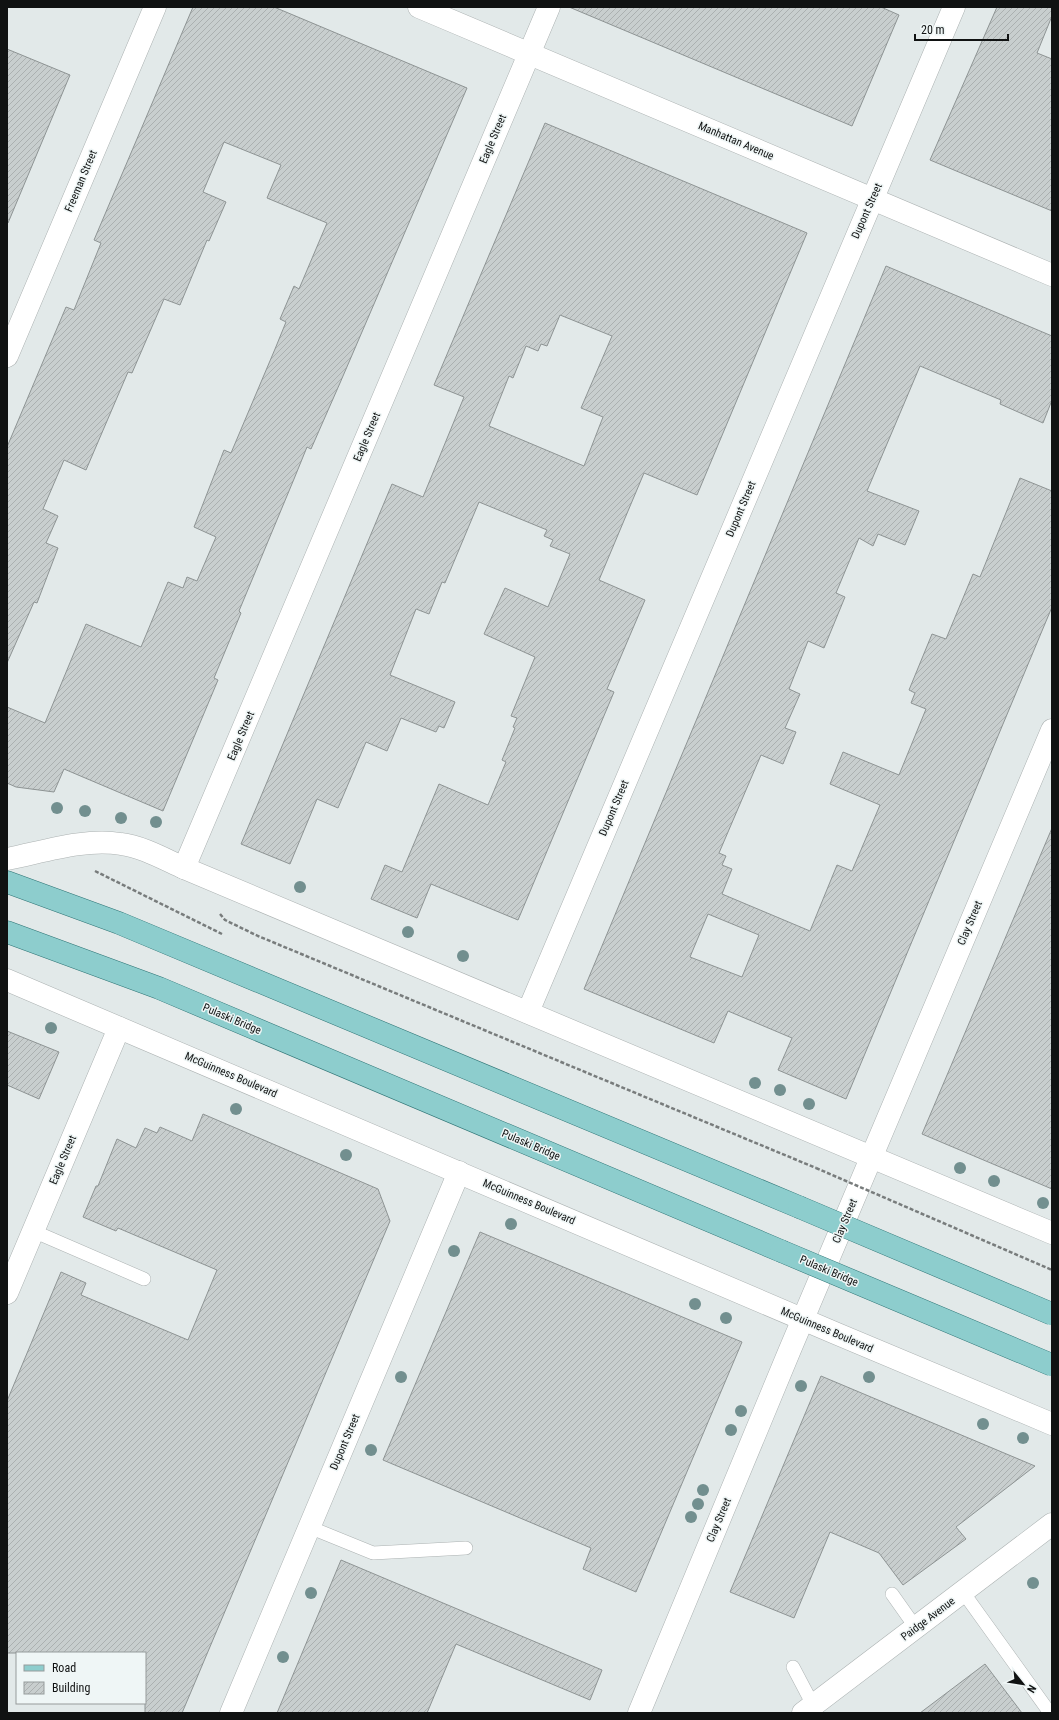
<svg xmlns="http://www.w3.org/2000/svg" width="1059" height="1720" viewBox="0 0 1059 1720" font-family="'Roboto Condensed',sans-serif">
	<defs>
		<pattern id="building-hatch" width="6" height="6" patternUnits="userSpaceOnUse"><rect width="6" height="6" fill="#c8cece"/><path d="M-1 1l2-2M0 6l6-6M5 7l2-2" fill="none" stroke="#abb0b0"/></pattern>
	</defs>
	<rect width="100%" height="100%" fill="#e2e9e9"/>
	<g fill="url(#building-hatch)" stroke="#8e9494" fill-rule="evenodd">
		<path d="M 193,7 L 274,7 L 467,88 L 340,383 L 311,449 L 307,447 L 294,479 L 239,611 L 241,613 L 214,678 L 218,680 L 163,811 L 64,769 L 54,792 L 16,787 L 7,783 L 7,707 L 45,723 L 86,624 L 141,647 L 168,582 L 183,588 L 187,577 L 197,581 L 216,537 L 194,527 L 224,450 L 231,453 L 275,349 L 286,322 L 280,319 L 294,286 L 299,289 L 327,223 L 267,198 L 281,165 L 224,142 L 203,192 L 226,202 L 209,241 L 207,240 L 180,305 L 164,299 L 132,373 L 128,372 L 86,470 L 64,460 L 43,509 L 58,516 L 46,543 L 58,548 L 37,603 L 34,602 L 7,663 L 7,447 L 66,307 L 74,310 L 101,243 L 94,240 Z"/>
		<path d="M 569,7 L 881,7 L 899,15 L 852,126 Z"/>
		<path d="M 997,7 L 1052,7 L 1052,16 L 1037,53 L 1052,59 L 1052,211 L 930,160 Z"/>
		<path d="M 7,49 L 70,75 L 8,223 L 7,223 Z"/>
		<path d="M 545,123 L 807,233 L 697,495 L 644,473 L 599,580 L 645,600 L 607,689 L 614,692 L 518,920 L 431,884 L 417,918 L 371,899 L 385,865 L 402,872 L 439,784 L 488,805 L 506,762 L 502,760 L 515,728 L 513,727 L 517,718 L 511,716 L 535,657 L 484,634 L 505,588 L 548,607 L 570,554 L 550,546 L 553,540 L 544,536 L 547,530 L 479,502 L 445,583 L 442,582 L 429,614 L 416,609 L 390,675 L 455,702 L 444,728 L 439,726 L 436,732 L 401,718 L 387,751 L 366,742 L 338,808 L 317,799 L 290,864 L 241,844 L 392,484 L 423,497 L 464,397 L 434,385 ZM 560,315 L 612,336 L 581,408 L 603,417 L 584,466 L 489,426 L 509,376 L 513,378 L 526,346 L 538,351 L 541,344 L 547,346 Z"/>
		<path d="M 886,266 L 1052,336 L 1052,400 L 1043,423 L 1000,404 L 1001,400 L 920,366 L 867,491 L 919,511 L 905,545 L 878,534 L 873,546 L 859,538 L 836,593 L 845,597 L 824,648 L 808,641 L 789,689 L 800,694 L 785,728 L 796,732 L 783,764 L 761,755 L 719,853 L 726,856 L 722,865 L 732,869 L 722,894 L 810,931 L 837,865 L 852,871 L 880,805 L 830,784 L 843,752 L 899,775 L 926,709 L 911,703 L 915,693 L 909,690 L 932,634 L 946,639 L 973,574 L 980,577 L 1020,478 L 1052,491 L 1052,607 L 846,1099 L 778,1070 L 792,1038 L 728,1011 L 714,1043 L 584,989 ZM 708,914 L 759,935 L 742,977 L 690,957 Z"/>
		<path d="M 1052,828 L 1052,1189 L 922,1134 Z"/>
		<path d="M 7,1031 L 59,1052 L 39,1099 L 7,1085 Z"/>
		<path d="M 203,1114 L 378,1189 L 390,1221 L 182,1713 L 145,1713 L 145,1653 L 7,1653 L 7,1401 L 61,1272 L 86,1283 L 81,1295 L 188,1340 L 217,1270 L 118,1228 L 116,1231 L 83,1217 L 96,1186 L 98,1186 L 117,1139 L 136,1148 L 145,1128 L 157,1133 L 160,1127 L 192,1141 Z"/>
		<path d="M 480,1232 L 742,1342 L 636,1592 L 583,1569 L 591,1548 L 383,1460 Z"/>
		<path d="M 821,1376 L 1035,1466 L 956,1527 L 966,1539 L 903,1585 L 879,1553 L 830,1532 L 794,1618 L 730,1592 Z"/>
		<path d="M 341,1560 L 602,1670 L 590,1700 L 456,1644 L 427,1713 L 277,1713 Z"/>
		<path d="M 985,1664 L 1022,1713 L 920,1713 Z"/>
	</g>
	<g fill="none" stroke-linecap="round" stroke-linejoin="round">
		<g stroke="#acb2b2" stroke-width="14">
			<g id="lane">
				<path d="M 33,1231 L 144,1279"/>
				<path d="M 309,1527 L 373,1553 L 466,1548"/>
				<path d="M 963,1592 L 1050,1713"/>
				<path d="M 892,1594 L 916,1628"/>
				<path d="M 793,1667 L 813,1705"/>
			</g>
		</g>
		<g stroke="#acb2b2" stroke-width="23">
			<g id="street">
				<path d="M 7,356 L 155,7"/>
				<path d="M 184,868 L 549,7"/>
				<path d="M 528,1012 L 954,7"/>
				<path d="M 7,1293 L 119,1028"/>
				<path d="M 231,1713 L 459,1172"/>
				<path d="M 639,1713 L 789,1352 L 1052,730"/>
			</g>
		</g>
		<g stroke="#acb2b2" stroke-width="23">
			<g id="secondary">
				<path d="M 419,7 L 1052,275"/>
				<path d="M 7,859 C 43,852 84,838 121,844 C 141,846 166,860 184,868 L 1052,1233"/>
				<path d="M 7,980 L 835,1333 L 1052,1424"/>
				<path d="M 803,1713 L 1052,1524"/>
			</g>
		</g>
		<g stroke="#307576" stroke-width="23">
			<g id="primary">
				<path d="M 7,882 L 119,923 L 799,1207"/>
				<path d="M 7,932 L 159,988 L 781,1251"/>
			</g>
		</g>
		<g stroke="#787c7c" stroke-width="2.5" stroke-dasharray="4 2" stroke-linecap="butt">
			<path d="M 95,871 L 222,934"/>
			<path d="M 220,914 L 225,920 L 258,936 L 816,1168"/>
		</g>
		<use href="#lane" stroke="#fff" stroke-width="13"/>
		<use href="#street" stroke="#fff" stroke-width="22"/>
		<use href="#secondary" stroke="#fff" stroke-width="22"/>
		<use href="#primary" stroke="#8dcdcd" stroke-width="22"/>
		<g stroke="#307576" stroke-width="23" stroke-linecap="butt">
			<g id="primary-bridge">
				<path d="M 799,1207 L 1052,1314"/>
				<path d="M 781,1251 L 1052,1365"/>
			</g>
		</g>
		<path stroke="#787c7c" stroke-width="2.5" stroke-dasharray="4 2" stroke-linecap="butt" d="M 816,1168 L 1052,1270"/>
		<use href="#primary-bridge" stroke="#8dcdcd" stroke-width="22"/>
	</g>
	<g fill="#728f8f">
		<circle cx="57" cy="808" r="6"/>
		<circle cx="85" cy="811" r="6"/>
		<circle cx="121" cy="818" r="6"/>
		<circle cx="156" cy="822" r="6"/>
		<circle cx="300" cy="887" r="6"/>
		<circle cx="408" cy="932" r="6"/>
		<circle cx="463" cy="956" r="6"/>
		<circle cx="51" cy="1028" r="6"/>
		<circle cx="755" cy="1083" r="6"/>
		<circle cx="780" cy="1090" r="6"/>
		<circle cx="809" cy="1104" r="6"/>
		<circle cx="236" cy="1109" r="6"/>
		<circle cx="346" cy="1155" r="6"/>
		<circle cx="960" cy="1168" r="6"/>
		<circle cx="994" cy="1181" r="6"/>
		<circle cx="1043" cy="1203" r="6"/>
		<circle cx="511" cy="1224" r="6"/>
		<circle cx="454" cy="1251" r="6"/>
		<circle cx="695" cy="1304" r="6"/>
		<circle cx="726" cy="1318" r="6"/>
		<circle cx="401" cy="1377" r="6"/>
		<circle cx="869" cy="1377" r="6"/>
		<circle cx="801" cy="1386" r="6"/>
		<circle cx="741" cy="1411" r="6"/>
		<circle cx="983" cy="1424" r="6"/>
		<circle cx="731" cy="1430" r="6"/>
		<circle cx="1023" cy="1438" r="6"/>
		<circle cx="371" cy="1450" r="6"/>
		<circle cx="703" cy="1490" r="6"/>
		<circle cx="698" cy="1504" r="6"/>
		<circle cx="691" cy="1517" r="6"/>
		<circle cx="1033" cy="1583" r="6"/>
		<circle cx="311" cy="1593" r="6"/>
		<circle cx="283" cy="1657" r="6"/>
	</g>
	<g text-anchor="middle" dominant-baseline="central" stroke-width="3" stroke-linejoin="round" paint-order="stroke">
		<g font-size="11" fill="#101212" stroke="#eff6f6">
			<text transform="translate(493 139) rotate(-67)">Eagle Street</text>
			<text transform="translate(736 141) rotate(23)">Manhattan Avenue</text>
			<text transform="translate(81 181) rotate(-67)">Freeman Street</text>
			<text transform="translate(867 211) rotate(-66)">Dupont Street</text>
			<text transform="translate(367 437) rotate(-67)">Eagle Street</text>
			<text transform="translate(741 509) rotate(-67)">Dupont Street</text>
			<text transform="translate(241 736) rotate(-67)">Eagle Street</text>
			<text transform="translate(614 808) rotate(-67)">Dupont Street</text>
			<text transform="translate(970 923) rotate(-67)">Clay Street</text>
			<text transform="translate(232 1019) rotate(23)">Pulaski Bridge</text>
			<text transform="translate(231 1075) rotate(23)">McGuinness Boulevard</text>
			<text transform="translate(531 1145) rotate(23)">Pulaski Bridge</text>
			<text transform="translate(63 1160) rotate(-67)">Eagle Street</text>
			<text transform="translate(529 1202) rotate(23)">McGuinness Boulevard</text>
			<text transform="translate(845 1221) rotate(-67)">Clay Street</text>
			<text transform="translate(829 1271) rotate(23)">Pulaski Bridge</text>
			<text transform="translate(827 1330) rotate(23)">McGuinness Boulevard</text>
			<text transform="translate(345 1442) rotate(-67)">Dupont Street</text>
			<text transform="translate(719 1520) rotate(-67)">Clay Street</text>
			<text transform="translate(928 1619) rotate(-37)">Paidge Avenue</text>
		</g>
	</g>
	<rect width="1059" height="1720" fill="none" stroke="#101212" stroke-width="16"/>
	<rect x="16" y="1652" width="130" height="52" fill="#eff6f6" stroke="#969b9b"/>
	<rect x="24" y="1665" width="20" height="6" fill="#8dcdcd" stroke="#969b9b"/>
	<text x="52" y="1672" font-size="12" fill="#101212">Road</text>
	<rect x="24" y="1682" width="20" height="12" fill="url(#building-hatch)" stroke="#969b9b"/>
	<text x="52" y="1692" font-size="12" fill="#101212">Building</text>
	<g transform="translate(1023 1684) rotate(120)" stroke="#eff6f6" stroke-width="3" paint-order="stroke">
	<path d="M0-3L7 15L0 10L-7 15Z" fill="#101212"/>
	<text y="-6" font-size="11" font-weight="bold" text-anchor="middle" fill="#101212">N</text>
	</g>
	<path d="M915 34v6h93v-6" fill="none" stroke="#101212" stroke-width="2"/>
	<text x="921" y="34" font-size="12" fill="#101212" stroke="#eff6f6" stroke-width="3" paint-order="stroke">20 m</text>
</svg>
